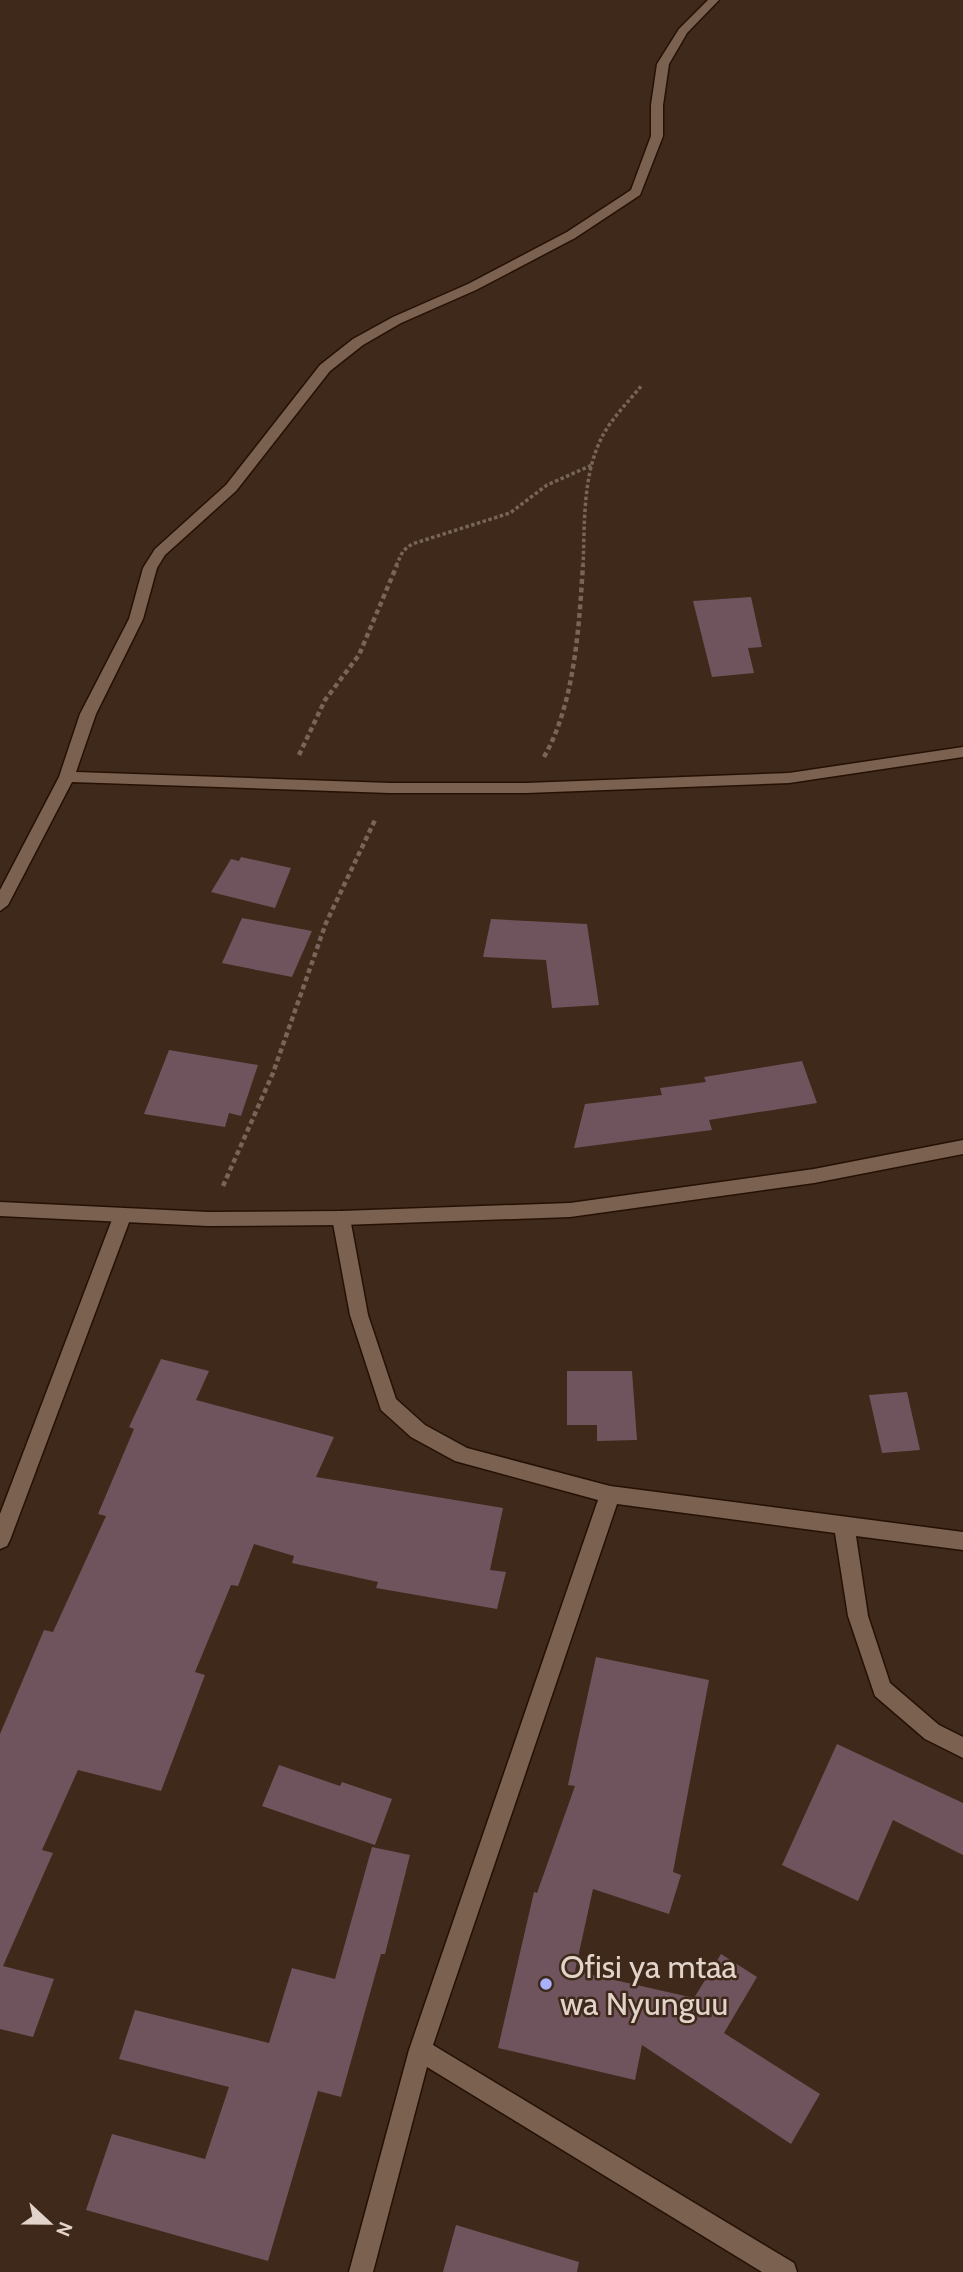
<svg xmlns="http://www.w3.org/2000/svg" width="963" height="2272" viewBox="0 0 963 2272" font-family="Cabin,sans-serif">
	<rect width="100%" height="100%" fill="#3e291a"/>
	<g fill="#70545d">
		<path d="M 751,597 L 762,647 L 748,648 L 754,673 L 712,677 L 693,601 Z"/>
		<path d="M 241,857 L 291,868 L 275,908 L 211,892 L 231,859 L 239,861 Z"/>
		<path d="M 242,918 L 312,931 L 292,977 L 222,963 Z"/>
		<path d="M 491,919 L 587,924 L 599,1005 L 552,1008 L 546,960 L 483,957 Z"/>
		<path d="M 169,1050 L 258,1065 L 241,1116 L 229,1113 L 225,1127 L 144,1114 Z"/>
		<path d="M 802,1061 L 817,1103 L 709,1120 L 712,1130 L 574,1148 L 585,1104 L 662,1095 L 660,1088 L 706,1082 L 704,1077 Z"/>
		<path d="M 161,1359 L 209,1371 L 196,1400 L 334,1437 L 316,1477 L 503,1508 L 490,1570 L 506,1572 L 497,1609 L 376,1588 L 378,1582 L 292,1563 L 294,1556 L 254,1544 L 238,1586 L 231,1585 L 195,1672 L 205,1675 L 161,1791 L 78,1770 L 42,1850 L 53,1853 L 3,1966 L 54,1979 L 33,2037 L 0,2029 L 0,1734 L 44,1630 L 53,1632 L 106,1516 L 98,1514 L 134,1429 L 129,1427 Z"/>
		<path d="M 567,1371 L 632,1371 L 637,1440 L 597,1441 L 597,1425 L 567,1425 Z"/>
		<path d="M 907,1392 L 920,1450 L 882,1453 L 869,1395 Z"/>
		<path d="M 596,1657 L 709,1680 L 673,1872 L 681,1875 L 669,1914 L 593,1889 L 575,1971 L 694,1998 L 721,1954 L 757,1977 L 724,2033 L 820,2094 L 791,2144 L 642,2045 L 635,2080 L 498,2048 L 534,1892 L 537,1893 L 575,1786 L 568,1785 Z"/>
		<path d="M 837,1744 L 963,1803 L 963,1855 L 893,1820 L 858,1901 L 782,1865 Z"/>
		<path d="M 279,1765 L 340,1786 L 342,1782 L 392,1799 L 375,1845 L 262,1806 Z"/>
		<path d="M 372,1847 L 410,1855 L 385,1954 L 381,1954 L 341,2097 L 318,2091 L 268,2261 L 86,2210 L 112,2134 L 205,2159 L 229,2087 L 119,2059 L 135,2010 L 269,2043 L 292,1968 L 335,1979 Z"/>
		<path d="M 456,2225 L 579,2262 L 577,2272 L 443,2272 Z"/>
	</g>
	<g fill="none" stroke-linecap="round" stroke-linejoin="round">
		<g stroke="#251104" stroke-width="3">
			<g id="street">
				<path d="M 708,0 L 719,0 L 687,33 L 669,64 L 663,105 L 663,136 L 640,195 L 575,238 L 476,290 L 401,323 L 363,345 L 330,371 L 236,491 L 165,555 L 157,568 L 143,619 L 96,714 L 76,772 L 390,783 L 526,783 L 789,773 L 963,747 L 963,757 L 789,783 L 526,793 L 390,793 L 72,782 L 8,905 L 0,911 L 0,890 L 59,777 L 80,714 L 129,619 L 143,568 L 155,549 L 226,485 L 320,365 L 353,339 L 393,317 L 468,284 L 567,232 L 631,190 L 651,136 L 651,105 L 657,64 L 679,29 Z"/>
				<path d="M 122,1210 L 128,1212 L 131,1217 L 10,1540 L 7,1546 L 0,1549 L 0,1514 L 113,1217 L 116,1212 Z"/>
				<path d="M 341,1211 L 347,1213 L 350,1218 L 368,1315 L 396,1399 L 425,1425 L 467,1448 L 610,1486 L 963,1532 L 963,1550 L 856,1536 L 868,1616 L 890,1683 L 939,1725 L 963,1737 L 963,1758 L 925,1739 L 875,1696 L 848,1616 L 835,1533 L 617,1504 L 433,2045 L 794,2263 L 797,2272 L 762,2272 L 427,2067 L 373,2272 L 349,2272 L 409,2050 L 598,1500 L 455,1461 L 411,1437 L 381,1410 L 350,1315 L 332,1218 L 335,1213 Z"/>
			</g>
		</g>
		<g stroke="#251104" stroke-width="3">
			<path id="secondary" d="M 963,1140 L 963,1154 L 814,1183 L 570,1217 L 341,1225 L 208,1226 L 0,1216 L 0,1202 L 208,1212 L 341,1211 L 570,1203 L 814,1169 Z"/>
		</g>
		<g stroke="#776558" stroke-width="3.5" stroke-dasharray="3.5 2.5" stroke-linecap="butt">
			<path d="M 396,566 L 403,551 L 412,544 L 510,513 L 547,485 L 592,465"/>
			<path d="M 583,566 C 585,524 582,476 602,437 C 611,419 629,401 642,385"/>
		</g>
		<g stroke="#776558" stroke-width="4.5" stroke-dasharray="5 3.5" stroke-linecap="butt">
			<path d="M 299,755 L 325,700 L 359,655 L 397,565"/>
			<path d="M 544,757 C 575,703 579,626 583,565"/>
			<path d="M 223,1186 L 273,1073 L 326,923 L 375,820"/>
		</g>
		<use href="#street" fill="#7a6150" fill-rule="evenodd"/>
		<use href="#secondary" fill="#7a6150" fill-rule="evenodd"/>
	</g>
	<circle fill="#a7b1fc" stroke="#3e291a" stroke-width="2.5" cx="546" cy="1984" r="7"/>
	<g text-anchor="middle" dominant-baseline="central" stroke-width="5" stroke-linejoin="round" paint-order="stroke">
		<g font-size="32" fill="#e2d4cb" stroke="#3e291a" text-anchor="start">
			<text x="560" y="1966">Ofisi ya mtaa<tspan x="560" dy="37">wa Nyunguu</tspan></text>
		</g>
	</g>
	<g transform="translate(49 2223) rotate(112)" stroke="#3e291a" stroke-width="5" paint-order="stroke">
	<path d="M0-5L12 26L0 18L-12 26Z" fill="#e2d4cb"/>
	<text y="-10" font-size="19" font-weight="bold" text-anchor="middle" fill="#e2d4cb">N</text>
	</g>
</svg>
